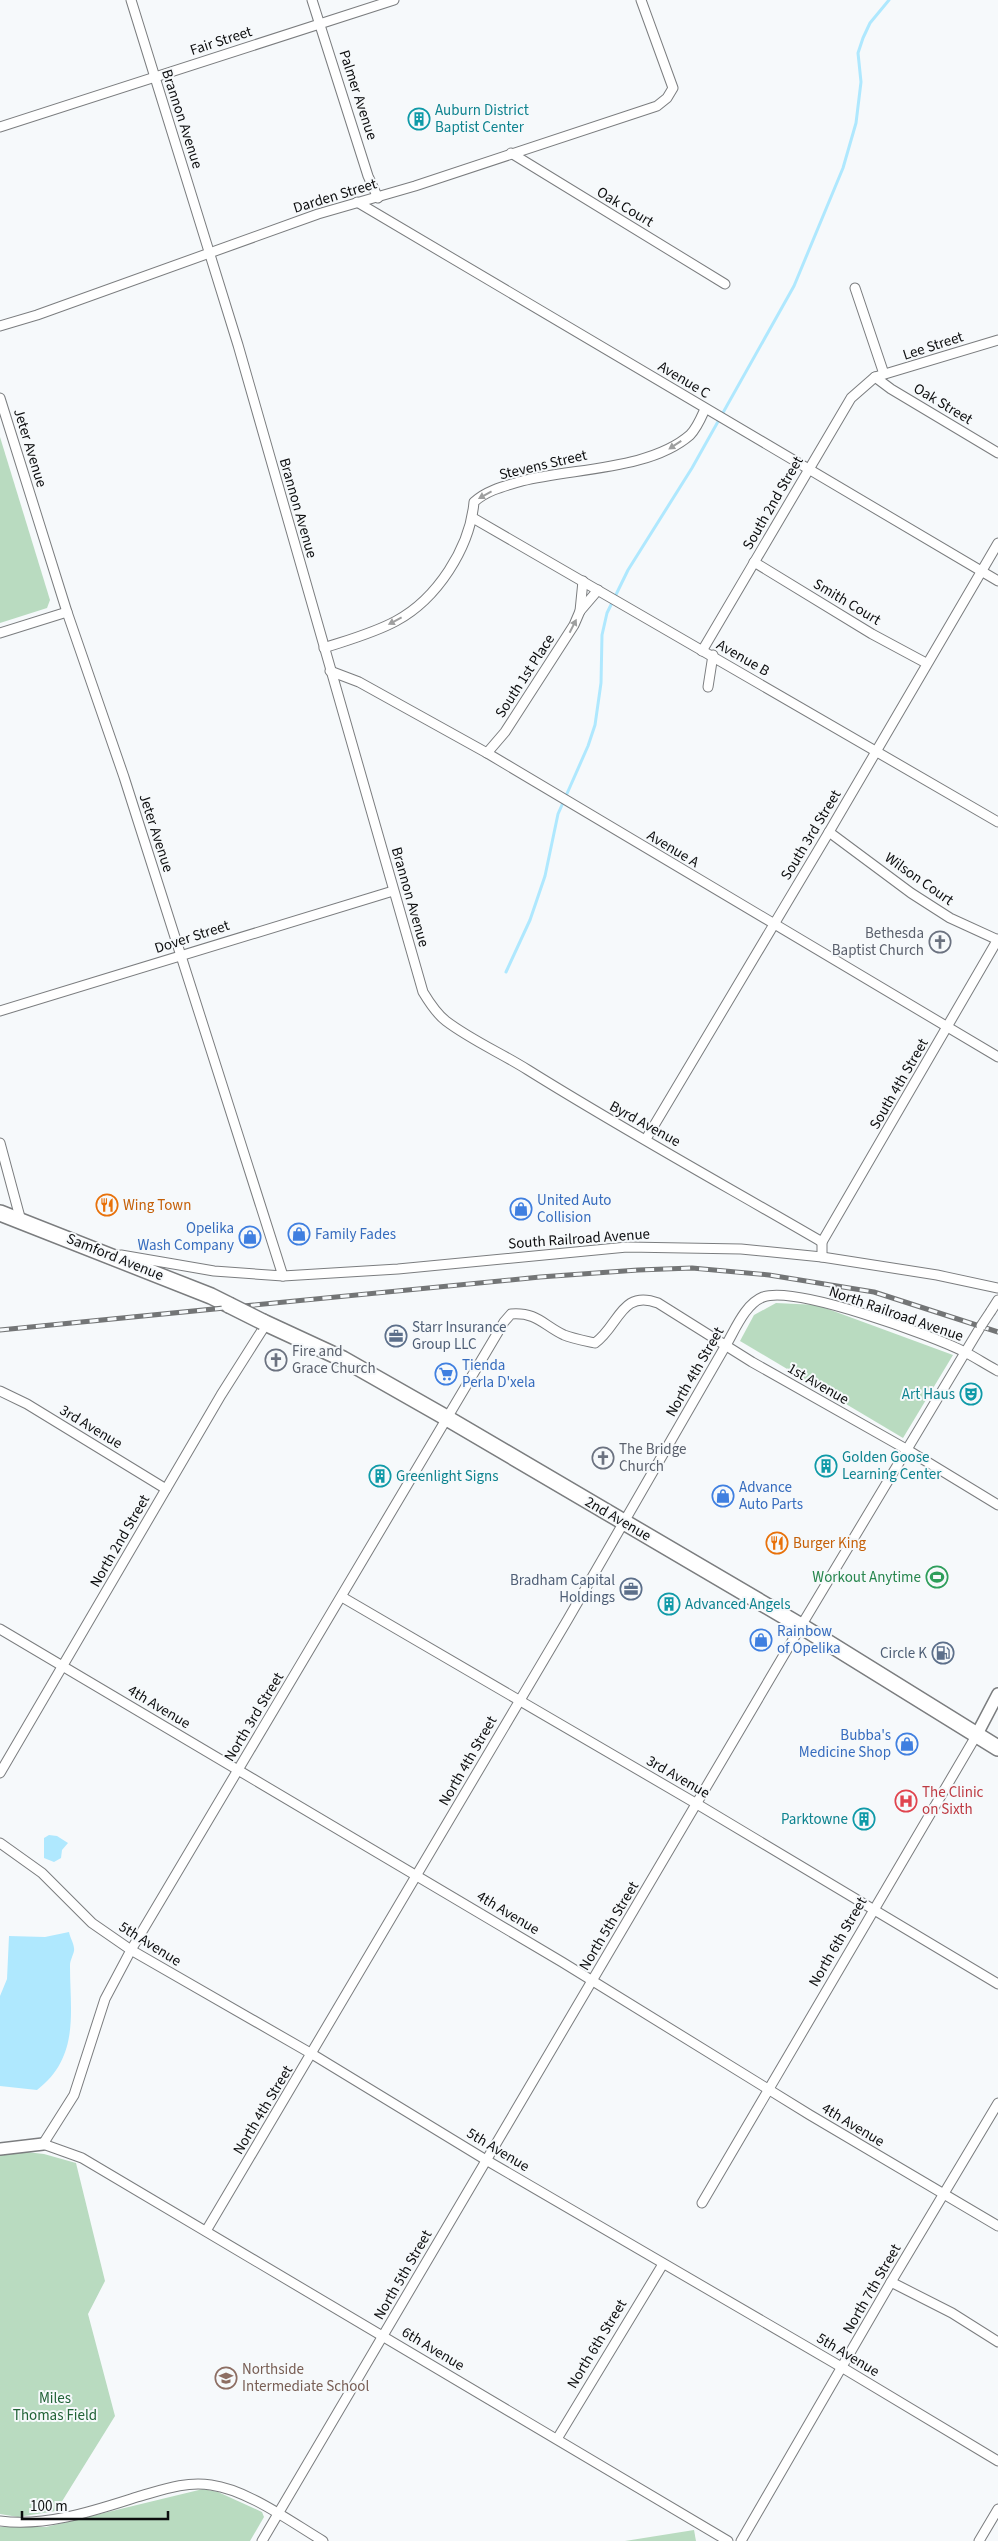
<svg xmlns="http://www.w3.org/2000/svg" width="998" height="2541" viewBox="0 0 998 2541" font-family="'Source Sans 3',sans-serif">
	<rect width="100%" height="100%" fill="#f6f9fb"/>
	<g fill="#b9dbc0">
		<path d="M 0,437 L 50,600 L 47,608 L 0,623 Z"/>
		<path d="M 776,1303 L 817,1305 L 953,1355 L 903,1438 L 740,1341 L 754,1315 Z"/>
		<path d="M 18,2151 L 44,2154 L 76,2163 L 105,2281 L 88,2314 L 115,2416 L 56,2511 L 18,2517 L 0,2514 L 0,2155 Z"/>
		<path d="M 203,2489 L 218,2492 L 262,2512 L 264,2517 L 250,2541 L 0,2541 L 0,2527 L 46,2527 Z"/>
		<path d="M 694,2530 L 696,2541 L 625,2541 Z"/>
	</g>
	<g fill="#afe8fe">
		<path d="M 49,1835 L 57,1836 L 68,1843 L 62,1850 L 61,1858 L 54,1862 L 44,1858 L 44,1838 Z"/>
		<path d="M 69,1932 C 70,1938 75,1945 74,1951 C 73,1956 70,1960 70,1966 C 70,2012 80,2057 37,2090 L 0,2086 L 0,1996 L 7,1979 L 9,1936 L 45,1937 Z"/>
	</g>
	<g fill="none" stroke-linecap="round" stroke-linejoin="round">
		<path stroke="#afe8fe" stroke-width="3" d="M 506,972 L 530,920 L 545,876 L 558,814 L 588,746 L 595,725 L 601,683 L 602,635 L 607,613 L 628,570 L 692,468 L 794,286 L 843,168 L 856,123 L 861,82 L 858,53 L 863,38 L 870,23 L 889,0"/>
		<g stroke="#7b7d7f" stroke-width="11">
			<g id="minor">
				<path d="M 131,0 L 238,345 L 423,992 C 429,1002 437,1014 446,1021 C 471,1040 501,1053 528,1070 C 624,1130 724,1185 822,1242"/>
				<path d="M 312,0 L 368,176 L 378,198"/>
				<path d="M 0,127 L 394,0"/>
				<path d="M 511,153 L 725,284"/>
				<path d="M 357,202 L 998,581"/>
				<path d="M 855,288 L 884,374"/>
				<path d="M 0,326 L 37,315 L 318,214 L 415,186 L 657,106 L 667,98 L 673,88 L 641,0"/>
				<path d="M 875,377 L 891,389 L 998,453"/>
				<path d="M 0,398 L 67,612 L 124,777 L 283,1276"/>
				<path d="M 473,518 L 998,822"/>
				<path d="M 754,562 L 872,634 L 926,663"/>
				<path d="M 580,611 L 598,590"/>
				<path d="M 0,633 L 67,612"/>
				<path d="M 324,648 C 348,640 374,633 396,621 C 437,599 470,548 474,502 C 487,490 505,486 522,481 C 573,468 650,470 690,435 C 697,428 701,418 705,409"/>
				<path d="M 702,651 L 851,398 L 875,377 L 998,340"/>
				<path d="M 330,671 L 359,682 L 487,753 L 998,1057"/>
				<path d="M 708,687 L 713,655"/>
				<path d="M 487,753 L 505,732 L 574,625 L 580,611 L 583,581"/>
				<path d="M 829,832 L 911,893 L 950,918 L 998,940"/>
				<path d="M 0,1011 L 393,891"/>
				<path d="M 646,1139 L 829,832 L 998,543"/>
				<path d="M 0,1143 L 21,1221"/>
				<path d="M 121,1255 L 214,1271 L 283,1276 L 398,1269 L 627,1247 L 741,1249 L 822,1257 L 937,1275 L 998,1288"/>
				<path d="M 822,1257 L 822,1242 L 998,939"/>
				<path d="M 991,1311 L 998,1300"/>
				<path d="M 0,1391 L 27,1404 L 166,1489"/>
				<path d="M 342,1597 L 697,1804 L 998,1984"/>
				<path d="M 0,1629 L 562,1962 L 810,2115 L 998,2226"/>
				<path d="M 0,1773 L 221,1395 L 266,1324"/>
				<path d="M 0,1843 L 42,1873 L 92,1923 L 131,1950 L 312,2054 L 486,2160 L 843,2368 L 998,2461"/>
				<path d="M 702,2203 L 976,1736"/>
				<path d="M 206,2231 L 568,1619 L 726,1345 C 735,1330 745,1304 763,1297 C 795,1285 931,1335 965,1352 C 976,1358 987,1365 998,1371"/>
				<path d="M 891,2282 L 952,2313 L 998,2342"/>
				<path d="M 557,2439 L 663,2264"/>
				<path d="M 0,2521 C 46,2527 93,2511 137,2497 C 162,2490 185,2481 211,2485 C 248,2490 291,2522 323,2541"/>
				<path d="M 262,2541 L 801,1626 L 981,1326"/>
				<path d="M 728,2541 L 82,2158 L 43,2144 L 74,2095 L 105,1999 L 131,1950 L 504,1322 L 511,1314 C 537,1312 543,1325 564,1335 C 571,1338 586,1341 595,1343 C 619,1326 621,1289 658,1303 L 752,1362 L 906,1449 L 998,1505"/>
				<path d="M 741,2541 L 891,2282 L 998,2103"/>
				<path d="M 979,2541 L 998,2509"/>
			</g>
		</g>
		<g stroke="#7b7d7f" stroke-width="14">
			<g id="tertiary">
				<path d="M 976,1736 L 998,1694"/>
				<path d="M 0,2149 L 43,2144"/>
			</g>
		</g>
		<g stroke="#7b7d7f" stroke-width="18">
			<g id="primary">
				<path d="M 0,1213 L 211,1296 L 229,1305"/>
				<path d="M 263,1322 L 343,1359 L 445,1417 L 801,1626 L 998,1748"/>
			</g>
		</g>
		<use href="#minor" stroke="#fff" stroke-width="9"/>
		<use href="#tertiary" stroke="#fff" stroke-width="11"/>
		<use href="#primary" stroke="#fff" stroke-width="15"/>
		<g stroke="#737576" stroke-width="5">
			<path id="rail" d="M 0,1330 L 540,1277 L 638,1270 L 692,1268 L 769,1275 L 874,1292 L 998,1332"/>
		</g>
		<use href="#rail" stroke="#f6f9fb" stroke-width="3" stroke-dasharray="9" stroke-linecap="butt"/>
		<g stroke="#7b7d7f" stroke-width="11" stroke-linecap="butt">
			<path id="minor-bridge" d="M 981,1326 L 991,1311"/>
		</g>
		<g stroke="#7b7d7f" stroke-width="18" stroke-linecap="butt">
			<path id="primary-bridge" d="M 229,1305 L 263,1322"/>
		</g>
		<use href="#minor-bridge" stroke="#fff" stroke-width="9"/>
		<use href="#primary-bridge" stroke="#fff" stroke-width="15"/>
	</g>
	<defs><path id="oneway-solid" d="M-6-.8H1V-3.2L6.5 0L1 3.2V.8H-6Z" transform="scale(1.25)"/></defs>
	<g fill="#9e9f9f">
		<use href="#oneway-solid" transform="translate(675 445) rotate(147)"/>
		<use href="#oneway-solid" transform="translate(485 495) rotate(151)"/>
		<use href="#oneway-solid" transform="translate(395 621) rotate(152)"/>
		<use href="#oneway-solid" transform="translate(573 626) rotate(-63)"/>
	</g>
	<defs>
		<g id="building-ring" transform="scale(1.125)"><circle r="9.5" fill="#f6f9fb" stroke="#0f9aa8" stroke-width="1.5"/><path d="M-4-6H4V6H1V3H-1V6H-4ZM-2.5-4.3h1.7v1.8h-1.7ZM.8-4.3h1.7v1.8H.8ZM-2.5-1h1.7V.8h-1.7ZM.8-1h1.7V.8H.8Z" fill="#0f9aa8"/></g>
		<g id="church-ring" transform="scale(1.125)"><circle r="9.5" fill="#f6f9fb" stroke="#6b7280" stroke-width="1.5"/><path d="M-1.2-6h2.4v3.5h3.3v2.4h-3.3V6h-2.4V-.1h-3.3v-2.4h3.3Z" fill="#6b7280"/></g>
		<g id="restaurant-ring" transform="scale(1.125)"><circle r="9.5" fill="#f6f9fb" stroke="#e8710a" stroke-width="1.5"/><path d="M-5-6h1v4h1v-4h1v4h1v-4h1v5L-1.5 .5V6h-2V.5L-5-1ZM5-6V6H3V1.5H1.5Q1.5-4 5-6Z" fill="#e8710a"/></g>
		<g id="shop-ring" transform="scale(1.125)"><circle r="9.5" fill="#f6f9fb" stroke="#3f7fe0" stroke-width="1.5"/><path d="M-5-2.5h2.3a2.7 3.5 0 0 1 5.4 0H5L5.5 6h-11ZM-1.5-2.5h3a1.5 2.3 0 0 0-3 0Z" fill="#3f7fe0"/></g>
		<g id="office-ring" transform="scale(1.125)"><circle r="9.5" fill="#f6f9fb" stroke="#5c6f8a" stroke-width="1.5"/><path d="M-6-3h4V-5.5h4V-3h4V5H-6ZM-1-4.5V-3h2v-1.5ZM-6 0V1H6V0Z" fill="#5c6f8a"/></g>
		<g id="supermarket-ring" transform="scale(1.125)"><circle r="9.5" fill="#f6f9fb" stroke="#3f7fe0" stroke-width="1.5"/><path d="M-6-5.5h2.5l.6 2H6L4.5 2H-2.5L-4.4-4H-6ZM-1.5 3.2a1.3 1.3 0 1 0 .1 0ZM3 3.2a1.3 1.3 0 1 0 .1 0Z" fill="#3f7fe0"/></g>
		<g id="theatre-ring" transform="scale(1.125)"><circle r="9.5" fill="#f6f9fb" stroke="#0f9aa8" stroke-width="1.5"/><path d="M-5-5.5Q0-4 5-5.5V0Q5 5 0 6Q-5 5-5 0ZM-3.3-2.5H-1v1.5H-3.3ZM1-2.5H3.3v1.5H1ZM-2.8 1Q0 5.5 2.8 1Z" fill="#0f9aa8"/></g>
		<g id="stadium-ring" transform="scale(1.125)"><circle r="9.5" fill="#f6f9fb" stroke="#2e9e5b" stroke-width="1.5"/><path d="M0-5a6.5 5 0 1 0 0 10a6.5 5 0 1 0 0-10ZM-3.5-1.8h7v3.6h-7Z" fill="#2e9e5b"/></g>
		<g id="fuel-ring" transform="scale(1.125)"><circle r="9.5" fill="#f6f9fb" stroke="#5c6f8a" stroke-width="1.5"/><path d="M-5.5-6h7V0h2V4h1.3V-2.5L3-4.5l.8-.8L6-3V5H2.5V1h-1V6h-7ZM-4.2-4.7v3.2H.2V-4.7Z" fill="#5c6f8a"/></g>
		<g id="hospital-ring" transform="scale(1.125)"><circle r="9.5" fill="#f6f9fb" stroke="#e0444e" stroke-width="1.5"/><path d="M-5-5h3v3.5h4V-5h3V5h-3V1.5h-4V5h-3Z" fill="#e0444e"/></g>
		<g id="school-ring" transform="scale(1.125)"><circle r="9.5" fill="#f6f9fb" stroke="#8d6e63" stroke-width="1.5"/><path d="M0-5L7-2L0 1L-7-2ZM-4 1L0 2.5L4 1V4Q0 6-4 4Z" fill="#8d6e63"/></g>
	</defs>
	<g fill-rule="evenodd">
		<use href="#building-ring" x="419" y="119"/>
		<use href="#church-ring" x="940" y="942"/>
		<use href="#restaurant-ring" x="107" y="1205"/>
		<use href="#shop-ring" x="521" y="1209"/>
		<use href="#shop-ring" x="299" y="1234"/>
		<use href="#shop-ring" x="250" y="1237"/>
		<use href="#office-ring" x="396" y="1336"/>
		<use href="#church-ring" x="276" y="1360"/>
		<use href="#supermarket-ring" x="446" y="1374"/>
		<use href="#theatre-ring" x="971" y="1394"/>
		<use href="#church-ring" x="603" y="1458"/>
		<use href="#building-ring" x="826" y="1466"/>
		<use href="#building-ring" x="380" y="1476"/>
		<use href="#shop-ring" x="723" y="1496"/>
		<use href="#restaurant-ring" x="777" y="1543"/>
		<use href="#stadium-ring" x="937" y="1577"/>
		<use href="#office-ring" x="631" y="1589"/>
		<use href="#building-ring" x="669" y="1604"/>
		<use href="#shop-ring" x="761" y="1640"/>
		<use href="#fuel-ring" x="943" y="1653"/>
		<use href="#shop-ring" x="907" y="1744"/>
		<use href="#hospital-ring" x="906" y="1801"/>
		<use href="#building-ring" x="864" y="1819"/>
		<use href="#school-ring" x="226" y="2378"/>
	</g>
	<g text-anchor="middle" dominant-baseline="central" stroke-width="4" stroke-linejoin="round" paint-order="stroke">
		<g font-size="15" fill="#0d0e0f" stroke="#f6f9fb">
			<text transform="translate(221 41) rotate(-18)">Fair Street</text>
			<text transform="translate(358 95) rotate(72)">Palmer Avenue</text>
			<text transform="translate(182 119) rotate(72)">Brannon Avenue</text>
			<text transform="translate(335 196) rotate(-17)">Darden Street</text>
			<text transform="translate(625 207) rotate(31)">Oak Court</text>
			<text transform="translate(933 346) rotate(-18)">Lee Street</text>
			<text transform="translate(684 380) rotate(31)">Avenue C</text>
			<text transform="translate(943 404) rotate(31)">Oak Street</text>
			<text transform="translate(30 448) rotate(73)">Jeter Avenue</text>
			<text transform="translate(543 465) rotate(-13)">Stevens Street</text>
			<text transform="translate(773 503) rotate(-60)">South 2nd Street</text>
			<text transform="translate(298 508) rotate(74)">Brannon Avenue</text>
			<text transform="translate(847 602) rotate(31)">Smith Court</text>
			<text transform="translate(743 658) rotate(30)">Avenue B</text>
			<text transform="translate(525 676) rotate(-57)">South 1st Place</text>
			<text transform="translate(156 833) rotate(72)">Jeter Avenue</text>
			<text transform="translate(811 835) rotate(-59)">South 3rd Street</text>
			<text transform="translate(673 849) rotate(31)">Avenue A</text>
			<text transform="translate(919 879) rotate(35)">Wilson Court</text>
			<text transform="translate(410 897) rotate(74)">Brannon Avenue</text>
			<text transform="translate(192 937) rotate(-18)">Dover Street</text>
			<text transform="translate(899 1084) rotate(-60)">South 4th Street</text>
			<text transform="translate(645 1124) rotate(29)">Byrd Avenue</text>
			<text transform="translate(579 1239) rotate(-4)">South Railroad Avenue</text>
			<text transform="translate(115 1257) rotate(22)">Samford Avenue</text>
			<text transform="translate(896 1314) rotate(19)">North Railroad Avenue</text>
			<text transform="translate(695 1372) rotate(-60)">North 4th Street</text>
			<text transform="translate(818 1384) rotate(30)">1st Avenue</text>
			<text transform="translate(91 1427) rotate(31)">3rd Avenue</text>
			<text transform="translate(618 1519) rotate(30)">2nd Avenue</text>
			<text transform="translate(120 1541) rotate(-60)">North 2nd Street</text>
			<text transform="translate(159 1707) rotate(31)">4th Avenue</text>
			<text transform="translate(254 1717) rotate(-59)">North 3rd Street</text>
			<text transform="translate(468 1761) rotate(-60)">North 4th Street</text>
			<text transform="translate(678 1777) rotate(30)">3rd Avenue</text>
			<text transform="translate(508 1913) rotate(31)">4th Avenue</text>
			<text transform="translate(609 1926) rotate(-59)">North 5th Street</text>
			<text transform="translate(838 1942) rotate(-60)">North 6th Street</text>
			<text transform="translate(150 1944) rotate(32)">5th Avenue</text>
			<text transform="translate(263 2110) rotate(-59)">North 4th Street</text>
			<text transform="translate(853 2125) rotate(31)">4th Avenue</text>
			<text transform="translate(498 2150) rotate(31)">5th Avenue</text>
			<text transform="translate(403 2275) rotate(-60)">North 5th Street</text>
			<text transform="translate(872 2289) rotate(-60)">North 7th Street</text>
			<text transform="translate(597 2344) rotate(-59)">North 6th Street</text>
			<text transform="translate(433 2349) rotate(31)">6th Avenue</text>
			<text transform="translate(848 2355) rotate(31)">5th Avenue</text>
		</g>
		<g font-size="15" fill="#0d838f" stroke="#f6f9fb" text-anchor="start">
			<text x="435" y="110">Auburn District<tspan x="435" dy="17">Baptist Center</tspan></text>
			<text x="955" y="1394" text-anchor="end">Art Haus</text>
			<text x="842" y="1457">Golden Goose<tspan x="842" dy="17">Learning Center</tspan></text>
			<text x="396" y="1476">Greenlight Signs</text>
			<text x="685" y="1604">Advanced Angels</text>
			<text x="848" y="1819" text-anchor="end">Parktowne</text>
		</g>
		<g font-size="15" fill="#5b616d" stroke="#f6f9fb" text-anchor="start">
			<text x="924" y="933" text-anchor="end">Bethesda<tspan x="924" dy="17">Baptist Church</tspan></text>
			<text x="292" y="1351">Fire and<tspan x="292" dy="17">Grace Church</tspan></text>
			<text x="619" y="1449">The Bridge<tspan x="619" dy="17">Church</tspan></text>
		</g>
		<g font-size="15" fill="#366cbe" stroke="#f6f9fb" text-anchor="start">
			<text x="537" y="1200">United Auto<tspan x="537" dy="17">Collision</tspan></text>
			<text x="234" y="1228" text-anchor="end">Opelika<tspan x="234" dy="17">Wash Company</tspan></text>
			<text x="315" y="1234">Family Fades</text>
			<text x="462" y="1365">Tienda<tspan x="462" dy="17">Perla D'xela</tspan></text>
			<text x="739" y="1487">Advance<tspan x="739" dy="17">Auto Parts</tspan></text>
			<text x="777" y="1631">Rainbow<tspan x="777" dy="17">of Opelika</tspan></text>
			<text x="891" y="1735" text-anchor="end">Bubba's<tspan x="891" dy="17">Medicine Shop</tspan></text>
		</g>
		<g font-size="15" fill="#c56008" stroke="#f6f9fb" text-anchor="start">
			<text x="123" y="1205">Wing Town</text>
			<text x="793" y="1543">Burger King</text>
		</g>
		<g font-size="15" fill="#4e5e75" stroke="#f6f9fb" text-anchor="end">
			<text x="412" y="1327" text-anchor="start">Starr Insurance<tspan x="412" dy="17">Group LLC</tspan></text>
			<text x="615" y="1580">Bradham Capital<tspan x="615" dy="17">Holdings</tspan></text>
			<text x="927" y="1653">Circle K</text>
		</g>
		<g font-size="15" fill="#27864d" stroke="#f6f9fb" text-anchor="end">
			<text x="921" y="1577">Workout Anytime</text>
		</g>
		<g font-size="15" fill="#be3a42" stroke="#f6f9fb" text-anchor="start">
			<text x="922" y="1792">The Clinic<tspan x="922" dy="17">on Sixth</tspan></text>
		</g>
		<g font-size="15" fill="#785e54" stroke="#f6f9fb" text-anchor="start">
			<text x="242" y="2369">Northside<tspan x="242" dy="17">Intermediate School</tspan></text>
		</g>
		<g font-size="15" fill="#216237" stroke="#f6f9fb">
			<text x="55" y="2398">Miles<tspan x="55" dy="17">Thomas Field</tspan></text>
		</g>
	</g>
	<path d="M22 2511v8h146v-8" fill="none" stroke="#0d0e0f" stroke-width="2.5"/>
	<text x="30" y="2511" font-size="15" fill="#0d0e0f" stroke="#f6f9fb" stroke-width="4" paint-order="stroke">100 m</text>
</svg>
